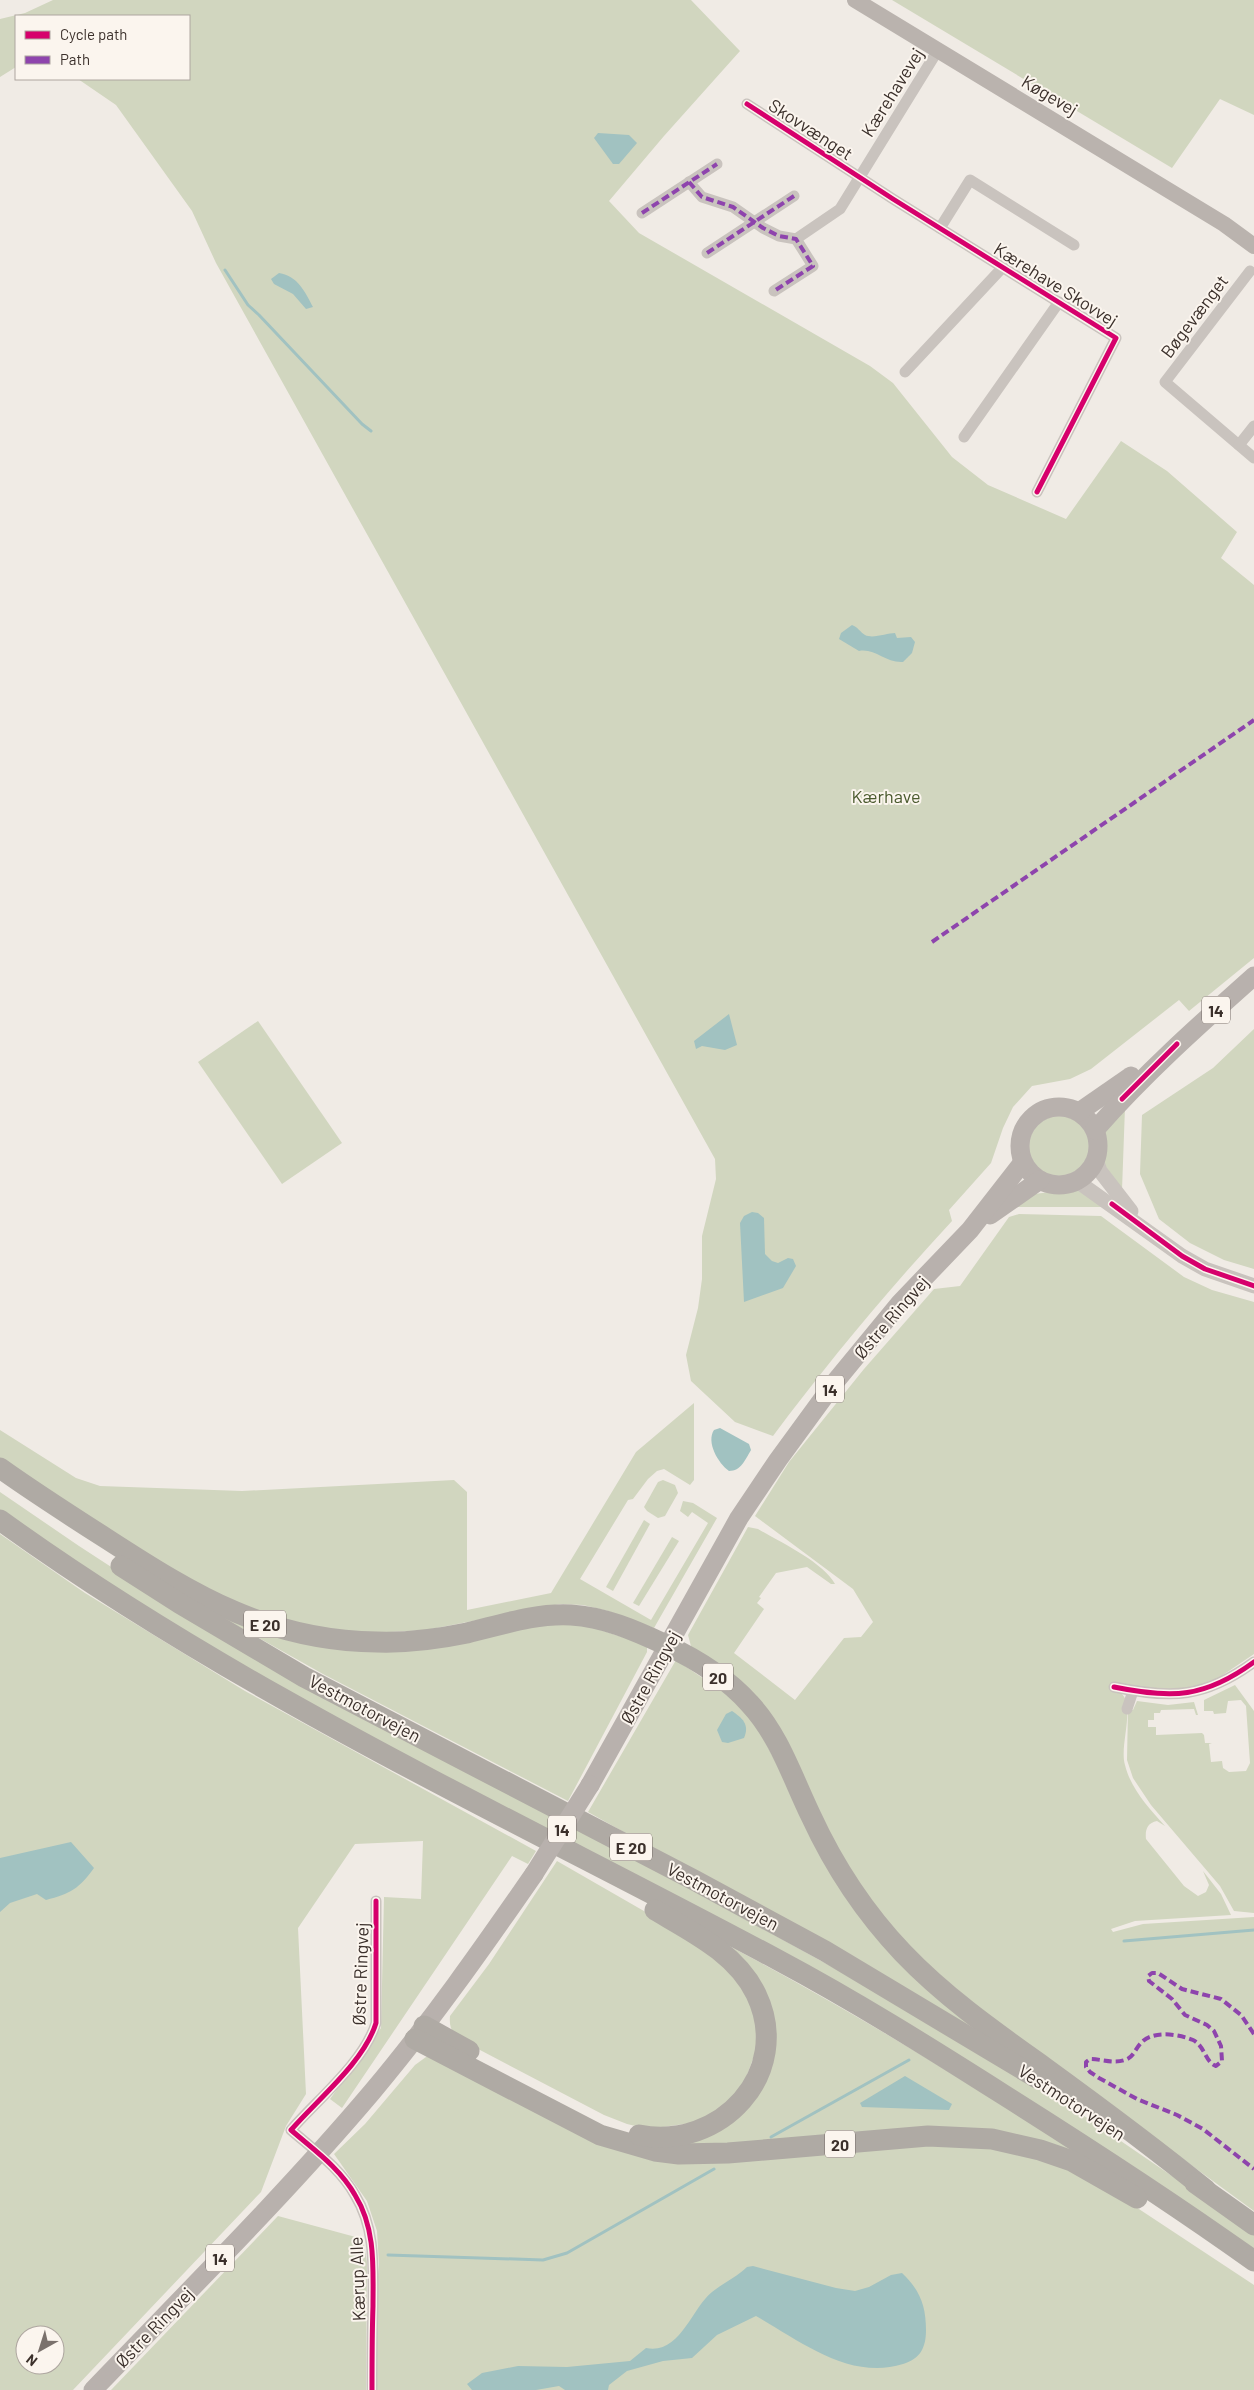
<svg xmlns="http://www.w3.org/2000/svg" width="1254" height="2390" viewBox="0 0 1254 2390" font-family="Barlow,sans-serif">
	<rect width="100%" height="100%" fill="#f0ebe5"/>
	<g fill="#d1d6bf" fill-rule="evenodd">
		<path d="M 53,0 L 691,0 L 740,51 L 664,136 L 609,201 L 639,233 L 870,366 L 893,383 L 952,457 L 988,485 L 1066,519 L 1121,441 L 1167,471 L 1237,532 L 1221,558 L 1254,585 L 1254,958 L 1189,1011 L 1179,1000 L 1091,1069 L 1070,1079 L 1032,1086 L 1013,1107 L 1003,1128 L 991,1163 L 949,1210 L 952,1221 C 888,1290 829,1361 773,1436 L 735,1422 L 691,1381 L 686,1355 L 698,1308 L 702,1279 L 702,1236 L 716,1179 L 715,1159 L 216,263 L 192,211 L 116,105 L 78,79 L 189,79 L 189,16 L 16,16 L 16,67 L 0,77 L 0,19 L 25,13 Z"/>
		<path d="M 892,0 L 1254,0 L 1254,115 L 1220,99 L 1172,168 Z"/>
		<path d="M 258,1021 L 342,1143 L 282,1184 L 198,1062 Z"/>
		<path d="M 1254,1029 L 1254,1269 L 1224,1260 L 1190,1243 L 1159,1219 L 1140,1174 L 1142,1115 L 1213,1068 Z"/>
		<path d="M 1125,1107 L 1122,1190 L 1120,1192 L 1103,1162 L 1105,1147 L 1104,1133 Z"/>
		<circle cx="1059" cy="1146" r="30"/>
		<path d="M 1076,1189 L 1104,1207 L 1013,1207 L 1034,1194 Z"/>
		<path d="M 1019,1214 L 1101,1216 L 1184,1277 L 1212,1290 L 1254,1302 L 1254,1654 L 1217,1679 L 1189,1688 L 1121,1693 C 1136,1706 1119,1746 1125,1765 C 1131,1789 1148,1807 1165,1826 L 1157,1821 C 1147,1823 1145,1830 1146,1839 L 1184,1886 L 1198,1896 L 1206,1892 L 1209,1885 L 1203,1871 L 1221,1894 L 1231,1915 L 1135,1921 L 1111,1929 L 1113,1932 L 1143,1924 L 1254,1917 L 1254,2211 L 997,2023 L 908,1948 L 857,1884 L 802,1780 L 692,1650 L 688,1635 L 748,1527 L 758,1529 C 780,1542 823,1562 835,1584 L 831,1584 L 807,1567 L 776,1573 L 759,1597 L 761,1598 L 757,1603 L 764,1609 L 734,1653 L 795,1700 L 844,1638 L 861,1637 L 873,1622 L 853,1589 L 755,1516 L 789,1462 L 864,1369 L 934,1289 L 960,1286 L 1009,1217 Z"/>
		<path d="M 694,1403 L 694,1480 L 690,1485 L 664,1469 L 657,1471 L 648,1479 L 633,1499 L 628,1500 L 580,1579 L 651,1620 L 708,1523 L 692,1512 L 688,1517 L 680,1511 L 683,1501 L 693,1503 L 717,1518 L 654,1628 L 608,1611 L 583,1605 L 560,1604 L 426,1630 L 353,1634 L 283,1621 L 196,1586 L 0,1460 L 0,1430 L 76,1478 L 100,1486 L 242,1491 L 454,1480 L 467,1492 L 467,1610 L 551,1593 L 636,1452 Z"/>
		<path d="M 663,1480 L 675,1485 L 678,1493 L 665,1516 L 658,1518 L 647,1511 L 644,1507 L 658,1482 Z"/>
		<path d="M 0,1492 L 79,1546 L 165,1602 L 558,1817 L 549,1832 L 253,1675 L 0,1514 Z"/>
		<path d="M 644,1520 L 650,1524 L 613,1591 L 606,1587 Z"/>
		<path d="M 0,1534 L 85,1593 L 245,1691 L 536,1851 L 528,1864 L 512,1856 L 342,2108 L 330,2099 L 381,2028 L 384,1897 L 421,1899 L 423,1841 L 355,1844 L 298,1928 L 306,2094 L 286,2126 L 261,2192 L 73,2390 L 0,2390 ZM 25,2335 L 55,2335 L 55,2365 L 25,2365 Z"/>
		<path d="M 672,1537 L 679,1541 L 639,1606 L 633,1603 Z"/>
		<path d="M 200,1605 L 311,1641 L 566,1619 L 647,1645 L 647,1652 L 568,1801 L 323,1674 Z"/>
		<path d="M 676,1660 L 747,1708 L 822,1849 L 995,2040 L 588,1812 Z"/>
		<path d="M 1235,1685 L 1254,1711 L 1254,1913 L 1234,1911 L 1220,1886 L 1151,1805 L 1133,1778 L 1127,1760 L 1128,1709 L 1133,1710 L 1137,1701 L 1168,1705 L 1194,1702 L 1198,1715 L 1196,1715 L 1194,1709 L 1161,1710 L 1160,1713 L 1154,1713 L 1154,1720 L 1148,1720 L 1148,1727 L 1156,1727 L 1156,1735 L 1202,1733 L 1204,1735 L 1205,1743 L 1212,1743 L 1209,1744 L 1211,1762 L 1222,1761 L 1223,1768 L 1229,1772 L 1246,1771 L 1250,1763 L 1246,1706 L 1241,1700 L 1228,1701 L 1226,1713 L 1214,1714 L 1213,1711 L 1204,1711 L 1204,1700 Z"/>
		<path d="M 577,1826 L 950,2032 L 1074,2109 L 1254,2232 L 1254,2253 L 567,1842 Z"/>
		<path d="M 557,1861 L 663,1922 L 733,1972 L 755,2010 L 758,2045 L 742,2089 L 706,2121 L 648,2129 L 627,2124 L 604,2115 L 461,2040 C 452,2033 449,2028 450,2016 L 489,1964 Z"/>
		<path d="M 683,1922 C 829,1996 967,2081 1104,2170 L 1010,2138 L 714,2149 L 620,2138 L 597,2124 L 658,2142 L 751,2097 L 766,2005 Z"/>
		<path d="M 426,2057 L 435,2057 L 606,2145 L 995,2146 L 1046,2158 L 1098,2182 L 1254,2285 L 1254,2390 L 374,2390 L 375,2304 L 379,2265 L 377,2231 L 367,2201 L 334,2154 L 365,2124 L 415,2065 Z"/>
		<path d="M 278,2216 L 363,2239 L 367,2262 L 366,2390 L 111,2390 Z"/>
	</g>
	<g fill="#a1c2c1">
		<path d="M 598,133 L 629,135 L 637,143 L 619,164 L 613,164 L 594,138 Z"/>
		<path d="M 279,273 C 298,276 305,292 313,307 L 306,309 L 293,294 L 274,284 L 271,279 Z"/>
		<path d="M 852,625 C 858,627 860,632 865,635 C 873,639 887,633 895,633 L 897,638 L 911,637 L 915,642 L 912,653 L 903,662 C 885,663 875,648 859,651 L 839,639 L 841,633 Z"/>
		<path d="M 729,1014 L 737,1045 L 725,1050 L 702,1046 L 696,1049 L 694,1041 Z"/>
		<path d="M 752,1212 L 758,1213 L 764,1218 L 765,1254 L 772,1261 L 778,1263 L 788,1258 L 793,1259 L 796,1266 L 783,1288 L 744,1302 L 740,1223 L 744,1216 Z"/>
		<path d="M 720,1428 L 749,1444 L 751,1450 C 745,1460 741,1471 729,1471 C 718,1463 706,1442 714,1430 Z"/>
		<path d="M 732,1711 C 742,1718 750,1724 744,1738 L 728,1743 L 722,1742 L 717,1730 L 726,1714 Z"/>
		<path d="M 71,1842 L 94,1868 C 80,1888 70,1894 46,1900 L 37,1894 L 10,1903 L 0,1912 L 0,1858 Z"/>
		<path d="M 905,2076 L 952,2104 L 949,2110 L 862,2107 L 860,2103 Z"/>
		<path d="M 753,2266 L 836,2288 L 855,2291 L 869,2287 L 891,2275 L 902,2273 C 920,2290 926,2306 926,2330 C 926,2348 920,2359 903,2364 C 850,2381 800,2341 756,2316 L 717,2335 L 692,2358 L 663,2361 L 627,2371 L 609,2385 L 608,2390 L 565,2390 L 559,2386 L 536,2390 L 472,2390 L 467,2384 L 482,2373 L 518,2366 L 567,2367 L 630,2361 L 646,2348 C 680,2355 691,2309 712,2292 C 723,2283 737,2277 747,2267 Z"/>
	</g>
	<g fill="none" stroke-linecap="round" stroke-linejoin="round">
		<g stroke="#a1c2c1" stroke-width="3">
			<path d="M 225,270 L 248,305 L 259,315 L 362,424 L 371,431"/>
			<path d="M 1124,1941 L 1254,1930"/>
			<path d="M 771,2137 L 909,2060"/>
			<path d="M 388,2255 L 543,2260 L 567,2253 L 714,2169"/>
		</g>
		<g stroke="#c9c3be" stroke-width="11">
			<path d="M 747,104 L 893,199 L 1116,338 L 1037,492"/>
			<path d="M 689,182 L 702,197 L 733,207 L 763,228 L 779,236 L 796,239 L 840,209 L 938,50"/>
			<path d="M 642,213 L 717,164"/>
			<path d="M 940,228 L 970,180 L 1074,245"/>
			<path d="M 707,253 L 794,196"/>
			<path d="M 1250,271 L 1165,382 L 1254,458"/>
			<path d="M 774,291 L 813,266 L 796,239"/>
			<path d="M 905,372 L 1003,267"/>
			<path d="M 964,437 L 1059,302"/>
			<path d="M 1239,445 L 1254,426"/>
			<path d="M 1114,1687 C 1172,1699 1205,1698 1254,1662"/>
			<path d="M 1127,1709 L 1133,1691"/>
			<path d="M 372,2390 C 372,2362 372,2334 373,2306 C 373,2268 376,2229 355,2195 C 340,2168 314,2150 291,2130 C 318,2099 364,2062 376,2023 L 376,1901"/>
		</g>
		<g stroke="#c9c3be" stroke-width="15">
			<path d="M 1096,1160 L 1100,1171 L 1131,1211"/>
			<path d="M 1077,1181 L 1182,1256 L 1205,1269 L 1254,1286"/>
		</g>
		<path stroke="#bab3ae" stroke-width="16" d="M 855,0 L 1224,224 L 1254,246"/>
		<g stroke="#b8b1ad" stroke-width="19">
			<circle cx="1059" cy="1146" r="39"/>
			<path d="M 1079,1112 L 1131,1076"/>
			<path d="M 1095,1130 C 1144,1074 1199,1025 1254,976"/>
			<path d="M 990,1215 L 1040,1180"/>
			<path d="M 590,1785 L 739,1518 L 778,1460 L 835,1382 L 900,1303 L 970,1230 L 1023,1162"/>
			<path d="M 93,2390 C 187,2292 284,2196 372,2092 C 430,2023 482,1949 534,1874"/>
		</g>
		<g stroke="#afaaa4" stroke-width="21">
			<path d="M 0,1468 C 35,1493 71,1516 107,1539 C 195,1596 269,1641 377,1642 C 407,1643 438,1639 467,1633 C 501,1625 535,1613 571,1615 C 604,1617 634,1630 664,1644 C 694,1658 728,1679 750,1704 C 779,1735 793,1779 811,1816 C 834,1866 865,1913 903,1953 C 945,1997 995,2032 1044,2067 C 1099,2107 1153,2147 1206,2190"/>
			<path d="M 0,1520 C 242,1695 515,1819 778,1960 C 855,2001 930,2048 1004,2095 C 1088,2148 1173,2203 1254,2261"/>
			<path d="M 121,1566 L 179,1603 L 304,1677 L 694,1880 L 825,1951 L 1037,2078"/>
			<path d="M 424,2026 L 469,2051"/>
			<path d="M 415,2039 L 600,2135 L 655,2151 L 679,2154 L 728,2153 L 928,2136 L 992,2139 L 1040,2150 L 1072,2161 L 1137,2198"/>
			<path d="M 639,2135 C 720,2151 794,2073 756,1994 C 736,1953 692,1932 655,1910"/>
			<path d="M 1195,2183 L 1254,2225"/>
		</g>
		<path stroke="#b8b1ad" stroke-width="19" d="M 534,1874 L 590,1785"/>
		<g stroke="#8e44ad" stroke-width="4" stroke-dasharray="8 4" stroke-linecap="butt">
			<path d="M 689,182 L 702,197 L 733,207 L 763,228 L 779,236 L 796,239 L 813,266 L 774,291"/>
			<path d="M 642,213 L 717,164"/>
			<path d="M 707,253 L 794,196"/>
			<path d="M 932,942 L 1254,720"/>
			<path d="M 1254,2034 L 1241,2015 L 1221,1999 L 1182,1989 L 1158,1973 L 1152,1973 L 1148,1976 L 1149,1981 L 1172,1999 L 1185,2015 L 1207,2025 L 1214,2031 L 1221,2046 L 1222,2061 L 1216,2066 C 1205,2062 1205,2046 1193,2040 C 1179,2034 1152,2030 1141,2043 C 1135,2049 1134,2057 1125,2060 C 1113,2064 1102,2059 1090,2059 L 1086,2062 L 1086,2067 L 1090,2072 L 1099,2078 L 1137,2099 L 1177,2115 L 1203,2129 L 1254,2169"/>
		</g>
		<g stroke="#fbf5ee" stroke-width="8">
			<g id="cycleway">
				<path d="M 747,104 L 893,199 L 1116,338 L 1037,492"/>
				<path d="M 1122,1099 L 1177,1044"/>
				<path d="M 1112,1204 L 1182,1256 L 1205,1269 L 1254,1286"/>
				<path d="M 1114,1687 C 1172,1699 1205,1698 1254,1662"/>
				<path d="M 372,2390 C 372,2362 372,2334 373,2306 C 373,2268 376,2229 355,2195 C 340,2168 314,2150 291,2130 C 318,2099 364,2062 376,2023 L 376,1901"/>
			</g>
		</g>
		<use href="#cycleway" stroke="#d6006c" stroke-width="5"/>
	</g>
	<g text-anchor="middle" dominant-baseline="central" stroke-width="4" stroke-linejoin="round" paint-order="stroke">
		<g fill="#fbf5ee" stroke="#756b66" stroke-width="1">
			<rect x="1202" y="996.5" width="28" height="27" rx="4"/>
			<rect x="816" y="1375.5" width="28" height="27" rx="4"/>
			<rect x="244" y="1610.5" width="42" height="27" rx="4"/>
			<rect x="703" y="1663.5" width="30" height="27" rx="4"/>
			<rect x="548" y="1815.5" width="28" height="27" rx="4"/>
			<rect x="610" y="1833.5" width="42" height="27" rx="4"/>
			<rect x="825" y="2130.5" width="30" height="27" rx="4"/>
			<rect x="206" y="2244.5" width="28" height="27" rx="4"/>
		</g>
		<g font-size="16" font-weight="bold" fill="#3b302b">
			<text x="1216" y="1010">14</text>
			<text x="830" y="1389">14</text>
			<text x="265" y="1624">E 20</text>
			<text x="718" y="1677">20</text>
			<text x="562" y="1829">14</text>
			<text x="631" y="1847">E 20</text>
			<text x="840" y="2144">20</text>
			<text x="220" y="2258">14</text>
		</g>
		<g font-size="18" fill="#3b302b" stroke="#fbf5ee">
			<text transform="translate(892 92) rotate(-58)">Kærehavevej</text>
			<text transform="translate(1050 95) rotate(31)">Køgevej</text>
			<text transform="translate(811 129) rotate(33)">Skovvænget</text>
			<text transform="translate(1056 284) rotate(32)">Kærehave Skovvej</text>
			<text transform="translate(1194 316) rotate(-53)">Bøgevænget</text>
			<text transform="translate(891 1317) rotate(-49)">Østre Ringvej</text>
			<text transform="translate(650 1677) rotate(-61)">Østre Ringvej</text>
			<text transform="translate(365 1708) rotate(28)">Vestmotorvejen</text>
			<text transform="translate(723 1896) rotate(28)">Vestmotorvejen</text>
			<text transform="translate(360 1974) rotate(-88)">Østre Ringvej</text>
			<text transform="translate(1072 2102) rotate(33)">Vestmotorvejen</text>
			<text transform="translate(357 2279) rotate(-92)">Kærup Alle</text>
			<text transform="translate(154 2327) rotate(-46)">Østre Ringvej</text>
		</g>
		<g font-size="18" fill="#4a5a2e" stroke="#fbf5ee">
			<text x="886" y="796">Kærhave</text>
		</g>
	</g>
	<rect x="15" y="15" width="175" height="65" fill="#fbf5ee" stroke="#aea6a0"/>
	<rect x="25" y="31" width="25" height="8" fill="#d6006c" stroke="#aea6a0"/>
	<text x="60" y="40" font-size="15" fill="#3b302b">Cycle path</text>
	<rect x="25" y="56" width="25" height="8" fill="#8e44ad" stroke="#aea6a0"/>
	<text x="60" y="65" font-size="15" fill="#3b302b">Path</text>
	<g transform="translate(40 2350) rotate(219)"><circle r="24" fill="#fbf5ee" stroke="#aea6a0"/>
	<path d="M0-4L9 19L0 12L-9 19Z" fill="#7a716c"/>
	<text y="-8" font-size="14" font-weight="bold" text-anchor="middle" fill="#3b302b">N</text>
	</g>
</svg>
